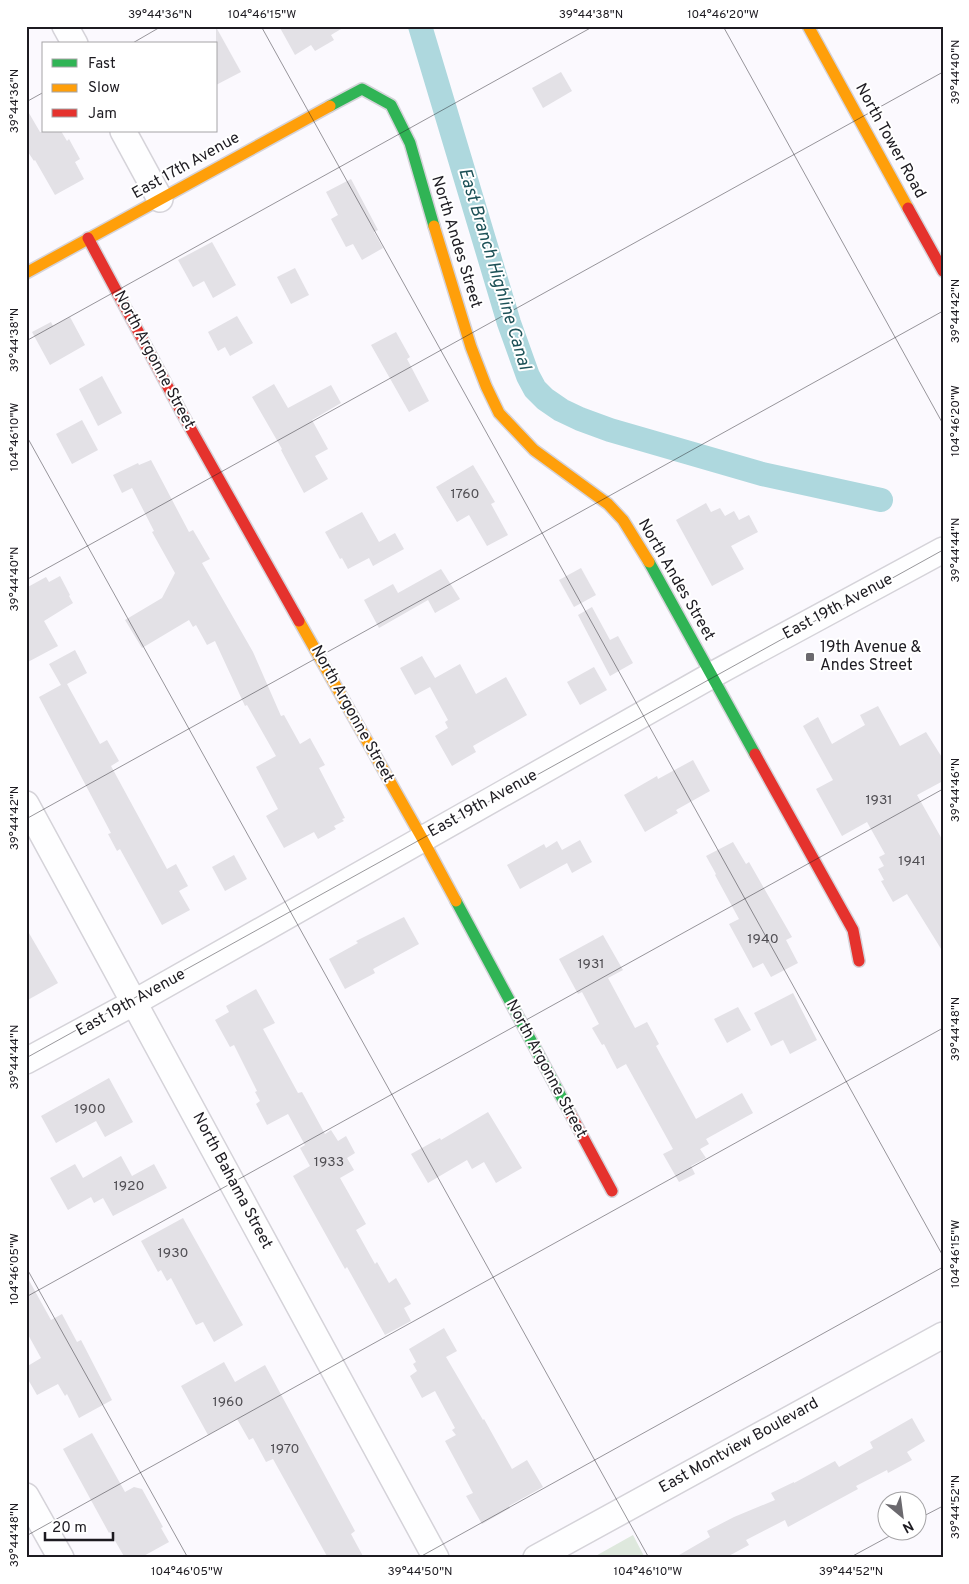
<svg xmlns="http://www.w3.org/2000/svg" width="969" height="1584" viewBox="0 0 969 1584" font-family="Overpass,sans-serif">
	<rect width="100%" height="100%" fill="#fbf9fe"/>
	<path fill="#dee8dd" d="M 633,1535 L 645,1558 L 592,1558 Z"/>
	<g fill="none" stroke-linecap="round" stroke-linejoin="round">
		<path stroke="#aed8de" stroke-width="24" d="M 420,26 L 509,323 L 528,376 L 535,389 L 545,399 L 561,410 L 580,419 L 610,430 L 762,474 L 881,500"/>
	</g>
	<g fill="#e3e1e6">
		<path d="M 279,26 L 346,26 L 331,35 L 334,40 L 315,51 L 311,45 L 295,55 Z"/>
		<path d="M 216,27 L 241,72 L 216,85 Z"/>
		<path d="M 561,72 L 572,91 L 543,108 L 532,88 Z"/>
		<path d="M 26,108 L 40,132 L 61,131 L 67,141 L 69,139 L 80,159 L 75,162 L 84,179 L 55,195 L 35,160 L 34,161 L 26,149 Z"/>
		<path d="M 351,179 L 378,230 L 374,232 L 383,248 L 362,260 L 353,244 L 346,247 L 331,219 L 338,215 L 326,192 Z"/>
		<path d="M 212,242 L 236,285 L 213,298 L 204,281 L 193,287 L 178,260 Z"/>
		<path d="M 295,268 L 309,295 L 291,304 L 277,277 Z"/>
		<path d="M 237,316 L 253,343 L 230,356 L 225,347 L 218,351 L 208,332 Z"/>
		<path d="M 70,317 L 85,345 L 50,365 L 32,332 L 51,322 L 53,326 Z"/>
		<path d="M 396,332 L 410,357 L 407,359 L 429,401 L 409,412 L 371,345 Z"/>
		<path d="M 102,376 L 122,413 L 98,426 L 79,389 Z"/>
		<path d="M 274,384 L 288,408 L 331,385 L 341,403 L 312,420 L 328,449 L 315,456 L 328,479 L 304,493 L 281,450 L 282,449 L 252,397 Z"/>
		<path d="M 82,420 L 98,450 L 72,464 L 56,434 Z"/>
		<path d="M 151,460 L 189,532 L 193,530 L 210,559 L 202,563 L 253,652 L 281,716 L 284,715 L 300,744 L 310,738 L 325,765 L 319,768 L 345,818 L 342,819 L 344,821 L 334,826 L 336,829 L 318,839 L 314,832 L 284,848 L 266,816 L 278,809 L 256,767 L 276,756 L 247,705 L 245,706 L 215,641 L 207,645 L 196,625 L 193,627 L 189,620 L 142,648 L 125,620 L 162,598 L 175,573 L 152,532 L 154,531 L 132,488 L 122,493 L 113,475 L 138,463 L 139,465 Z"/>
		<path d="M 473,465 L 495,502 L 491,504 L 508,535 L 487,546 L 469,515 L 457,522 L 436,487 Z"/>
		<path d="M 706,503 L 711,512 L 720,508 L 725,516 L 734,511 L 739,520 L 749,515 L 758,532 L 731,546 L 744,569 L 712,586 L 676,520 Z"/>
		<path d="M 362,512 L 379,542 L 395,533 L 404,549 L 373,566 L 369,558 L 348,569 L 342,558 L 340,559 L 325,532 Z"/>
		<path d="M 581,568 L 596,595 L 574,607 L 559,580 Z"/>
		<path d="M 441,569 L 460,599 L 435,613 L 428,600 L 379,628 L 364,600 L 393,584 L 398,593 Z"/>
		<path d="M 60,576 L 70,595 L 69,596 L 73,603 L 44,621 L 58,646 L 26,663 L 26,588 L 46,577 L 49,582 Z"/>
		<path d="M 592,607 L 610,640 L 618,636 L 633,663 L 610,676 L 578,615 Z"/>
		<path d="M 75,650 L 87,673 L 67,684 L 100,744 L 107,740 L 119,761 L 111,766 L 167,869 L 176,864 L 188,886 L 179,891 L 190,910 L 162,925 L 120,849 L 117,851 L 108,834 L 111,833 L 39,697 L 61,685 L 49,664 Z"/>
		<path d="M 422,656 L 435,678 L 460,664 L 476,694 L 506,677 L 527,715 L 473,746 L 476,752 L 452,766 L 435,736 L 448,728 L 445,722 L 448,720 L 430,687 L 415,695 L 400,668 Z"/>
		<path d="M 594,667 L 607,690 L 580,705 L 567,682 Z"/>
		<path d="M 878,706 L 900,746 L 926,732 L 943,759 L 943,781 L 917,795 L 943,841 L 943,952 L 907,894 L 893,902 L 881,881 L 884,880 L 878,869 L 884,866 L 879,857 L 885,854 L 867,822 L 842,836 L 816,789 L 833,780 L 803,726 L 818,717 L 832,744 L 865,725 L 860,715 Z"/>
		<path d="M 693,760 L 710,791 L 676,810 L 678,813 L 645,832 L 624,795 L 657,776 L 658,779 Z"/>
		<path d="M 580,840 L 592,862 L 572,873 L 567,863 L 520,889 L 507,865 L 544,844 L 546,848 L 557,841 L 562,850 Z"/>
		<path d="M 733,842 L 746,864 L 749,862 L 792,937 L 786,940 L 798,963 L 771,977 L 763,963 L 753,968 L 729,924 L 739,919 L 715,875 L 716,874 L 706,856 Z"/>
		<path d="M 234,855 L 247,879 L 225,891 L 212,867 Z"/>
		<path d="M 404,917 L 419,944 L 373,969 L 375,973 L 345,989 L 329,959 L 358,943 L 356,941 Z"/>
		<path d="M 26,928 L 58,983 L 26,1001 Z"/>
		<path d="M 603,935 L 623,970 L 608,978 L 635,1028 L 647,1022 L 659,1044 L 656,1046 L 696,1119 L 742,1093 L 753,1113 L 706,1139 L 709,1144 L 700,1149 L 706,1158 L 691,1166 L 695,1174 L 679,1182 L 663,1154 L 673,1149 L 626,1064 L 617,1069 L 604,1044 L 602,1045 L 592,1028 L 599,1024 L 582,992 L 578,994 L 559,959 Z"/>
		<path d="M 256,989 L 275,1023 L 263,1029 L 298,1093 L 302,1092 L 325,1134 L 331,1130 L 338,1141 L 346,1136 L 355,1153 L 347,1158 L 354,1170 L 340,1178 L 366,1224 L 356,1230 L 375,1264 L 377,1262 L 389,1283 L 396,1278 L 411,1304 L 404,1308 L 411,1321 L 385,1335 L 347,1267 L 345,1269 L 293,1176 L 310,1166 L 300,1148 L 305,1145 L 288,1114 L 267,1125 L 256,1104 L 260,1101 L 255,1092 L 257,1091 L 234,1045 L 230,1047 L 215,1020 L 229,1012 L 226,1006 Z"/>
		<path d="M 793,993 L 817,1040 L 790,1054 L 783,1040 L 771,1046 L 754,1013 Z"/>
		<path d="M 738,1007 L 751,1030 L 727,1043 L 714,1019 Z"/>
		<path d="M 109,1078 L 133,1122 L 105,1137 L 96,1121 L 56,1143 L 41,1116 Z"/>
		<path d="M 488,1112 L 522,1168 L 496,1183 L 484,1162 L 472,1169 L 467,1160 L 428,1183 L 411,1154 L 440,1138 L 441,1140 Z"/>
		<path d="M 121,1156 L 132,1176 L 154,1164 L 167,1188 L 113,1216 L 103,1198 L 94,1203 L 91,1197 L 68,1210 L 50,1178 L 75,1164 L 83,1178 Z"/>
		<path d="M 183,1218 L 243,1325 L 214,1342 L 203,1322 L 196,1325 L 171,1278 L 167,1281 L 161,1270 L 158,1272 L 141,1241 Z"/>
		<path d="M 26,1275 L 51,1320 L 62,1314 L 77,1342 L 81,1340 L 112,1400 L 79,1418 L 67,1394 L 65,1396 L 58,1384 L 37,1395 L 26,1376 L 26,1367 L 41,1358 L 26,1331 Z"/>
		<path d="M 444,1328 L 457,1351 L 446,1357 L 483,1420 L 484,1419 L 512,1469 L 527,1460 L 543,1487 L 509,1506 L 510,1508 L 482,1524 L 466,1496 L 473,1493 L 445,1441 L 456,1435 L 452,1430 L 455,1428 L 435,1391 L 422,1398 L 410,1376 L 417,1371 L 413,1364 L 416,1362 L 409,1349 Z"/>
		<path d="M 224,1362 L 235,1382 L 265,1365 L 355,1531 L 351,1534 L 364,1558 L 328,1558 L 273,1459 L 266,1462 L 253,1438 L 249,1440 L 237,1419 L 208,1435 L 181,1386 Z"/>
		<path d="M 912,1418 L 925,1441 L 907,1452 L 912,1460 L 888,1473 L 887,1470 L 856,1486 L 858,1489 L 788,1527 L 785,1520 L 746,1540 L 749,1545 L 725,1558 L 674,1558 L 710,1537 L 707,1531 L 734,1517 L 775,1500 L 771,1493 L 794,1482 L 794,1483 L 835,1461 L 839,1467 L 873,1448 L 870,1442 Z"/>
		<path d="M 92,1433 L 125,1492 L 134,1487 L 142,1489 L 163,1527 L 161,1528 L 169,1542 L 140,1558 L 125,1558 L 110,1532 L 109,1533 L 63,1449 Z"/>
	</g>
	<g fill="none" stroke-linecap="round" stroke-linejoin="round">
		<g stroke="#d5d3d9" stroke-width="28">
			<g id="street">
				<path d="M 65,26 L 75,44"/>
				<path d="M 123,131 L 160,199"/>
				<path d="M 26,804 L 436,1558"/>
				<path d="M 26,1061 L 135,1002 L 712,675 L 943,550"/>
				<path d="M 26,1496 L 61,1558"/>
				<path d="M 536,1558 L 943,1335"/>
			</g>
		</g>
		<g stroke="#d5d3d9" stroke-width="14">
			<g id="fast">
				<path d="M 330,106 L 362,89 L 391,105 L 410,143 L 434,226"/>
				<path d="M 649,562 L 755,754"/>
				<path d="M 456,901 L 570,1113"/>
			</g>
		</g>
		<g stroke="#d5d3d9" stroke-width="14">
			<g id="slow">
				<path d="M 808,26 L 908,208"/>
				<path d="M 434,226 L 471,347 L 486,386 L 499,413 L 534,450 L 608,504 L 623,520 L 649,562"/>
				<path d="M 26,273 L 330,106"/>
				<path d="M 299,621 L 422,838 L 456,901"/>
			</g>
		</g>
		<g stroke="#d5d3d9" stroke-width="14">
			<g id="jam">
				<path d="M 908,208 L 943,271"/>
				<path d="M 88,238 L 183,415 L 299,621"/>
				<path d="M 755,754 L 853,930 L 859,961"/>
				<path d="M 570,1113 L 612,1191"/>
			</g>
		</g>
		<use href="#street" stroke="#fefeff" stroke-width="25"/>
		<use href="#fast" stroke="#30b455" stroke-width="11"/>
		<use href="#slow" stroke="#ff9f0a" stroke-width="11"/>
		<use href="#jam" stroke="#e5322d" stroke-width="11"/>
	</g>
	<path fill="none" stroke="#1d1b21" stroke-width="1" stroke-opacity="0.45" d="M 261,26 L 943,1256M 723,26 L 943,424M 131,44 L 162,26M 26,102 L 44,92M 26,341 L 594,26M 26,435 L 649,1558M 26,580 L 943,72M 26,819 L 943,311M 26,1058 L 943,550M 26,1267 L 188,1558M 26,1297 L 943,789M 916,1520 L 943,1506M 26,1536 L 943,1028M 418,1558 L 943,1267M 849,1558 L 897,1532"/>
	<rect fill="#6b696e" stroke="#fff" stroke-width="2" x="805" y="652" width="10" height="10" rx="2.5"/>
	<g text-anchor="middle" dominant-baseline="central" stroke-width="4" stroke-linejoin="round" paint-order="stroke">
		<g font-size="14" fill="#504e53">
			<text x="465" y="494">1760</text>
			<text x="879" y="800">1931</text>
			<text x="912" y="861">1941</text>
			<text x="763" y="939">1940</text>
			<text x="591" y="964">1931</text>
			<text x="90" y="1109">1900</text>
			<text x="329" y="1162">1933</text>
			<text x="129" y="1186">1920</text>
			<text x="173" y="1253">1930</text>
			<text x="228" y="1402">1960</text>
			<text x="285" y="1449">1970</text>
		</g>
		<g font-size="16" fill="#1d1b21" stroke="#fff">
			<text transform="translate(890 141) rotate(61)">North Tower Road</text>
			<text transform="translate(186 166) rotate(-29)">East 17th Avenue</text>
			<text transform="translate(456 242) rotate(73)">North Andes Street</text>
			<text transform="translate(154 360) rotate(62)">North Argonne Street</text>
			<text transform="translate(676 580) rotate(60)">North Andes Street</text>
			<text transform="translate(838 607) rotate(-28)">East 19th Avenue</text>
			<text transform="translate(352 714) rotate(61)">North Argonne Street</text>
			<text transform="translate(483 804) rotate(-29)">East 19th Avenue</text>
			<text transform="translate(131 1003) rotate(-29)">East 19th Avenue</text>
			<text transform="translate(546 1069) rotate(62)">North Argonne Street</text>
			<text transform="translate(232 1181) rotate(62)">North Bahama Street</text>
			<text transform="translate(739 1446) rotate(-29)">East Montview Boulevard</text>
		</g>
		<g font-size="16" fill="#1d1b21" stroke="#fff" text-anchor="start">
			<text x="820" y="648">19th Avenue &amp;<tspan x="820" dy="18">Andes Street</tspan></text>
		</g>
		<g font-size="18" font-style="italic" fill="#1c5157" stroke="#fff">
			<text transform="translate(494 269) rotate(73)">East Branch Highline Canal</text>
		</g>
	</g>
	<rect width="969" height="1584" fill="none" stroke="#ffffff" stroke-width="55"/>
	<rect x="42" y="42" width="175" height="90" fill="#ffffff" stroke="#a5a4a6"/>
	<rect x="52" y="59" width="25" height="8" fill="#30b455" stroke="#a5a4a6"/>
	<text x="88" y="68" font-size="15" fill="#1d1b21">Fast</text>
	<rect x="52" y="84" width="25" height="8" fill="#ff9f0a" stroke="#a5a4a6"/>
	<text x="88" y="92" font-size="15" fill="#1d1b21">Slow</text>
	<rect x="52" y="109" width="25" height="8" fill="#e5322d" stroke="#a5a4a6"/>
	<text x="88" y="118" font-size="15" fill="#1d1b21">Jam</text>
	<g transform="translate(902 1516) rotate(151)"><circle r="24" fill="#ffffff" stroke="#a5a4a6"/>
	<path d="M0-4L9 19L0 12L-9 19Z" fill="#6b696e"/>
	<text y="-8" font-size="14" font-weight="bold" text-anchor="middle" fill="#1d1b21">N</text>
	</g>
	<path d="M45 1532v8h68v-8" fill="none" stroke="#1d1b21" stroke-width="2.5"/>
	<text x="52" y="1532" font-size="15" fill="#1d1b21" stroke="#ffffff" stroke-width="4" paint-order="stroke">20 m</text>
	<rect x="28" y="28" width="914" height="1528" fill="none" stroke="#1d1b21" stroke-width="2"/>
	<g font-size="12" text-anchor="middle" fill="#1d1b21">
		<text x="160" y="18">39°44'36"N</text>
		<text x="262" y="18">104°46'15"W</text>
		<text x="591" y="18">39°44'38"N</text>
		<text x="723" y="18">104°46'20"W</text>
		<text transform="translate(955 72) rotate(-90)" y="4">39°44'40"N</text>
		<text transform="translate(14 101) rotate(-90)" y="4">39°44'36"N</text>
		<text transform="translate(955 311) rotate(-90)" y="4">39°44'42"N</text>
		<text transform="translate(14 340) rotate(-90)" y="4">39°44'38"N</text>
		<text transform="translate(955 421) rotate(-90)" y="4">104°46'20"W</text>
		<text transform="translate(14 437) rotate(-90)" y="4">104°46'10"W</text>
		<text transform="translate(955 550) rotate(-90)" y="4">39°44'44"N</text>
		<text transform="translate(14 579) rotate(-90)" y="4">39°44'40"N</text>
		<text transform="translate(955 790) rotate(-90)" y="4">39°44'46"N</text>
		<text transform="translate(14 818) rotate(-90)" y="4">39°44'42"N</text>
		<text transform="translate(955 1029) rotate(-90)" y="4">39°44'48"N</text>
		<text transform="translate(14 1057) rotate(-90)" y="4">39°44'44"N</text>
		<text transform="translate(955 1254) rotate(-90)" y="4">104°46'15"W</text>
		<text transform="translate(14 1269) rotate(-90)" y="4">104°46'05"W</text>
		<text transform="translate(955 1507) rotate(-90)" y="4">39°44'52"N</text>
		<text transform="translate(14 1535) rotate(-90)" y="4">39°44'48"N</text>
		<text x="187" y="1575">104°46'05"W</text>
		<text x="420" y="1575">39°44'50"N</text>
		<text x="648" y="1575">104°46'10"W</text>
		<text x="851" y="1575">39°44'52"N</text>
	</g>
</svg>
